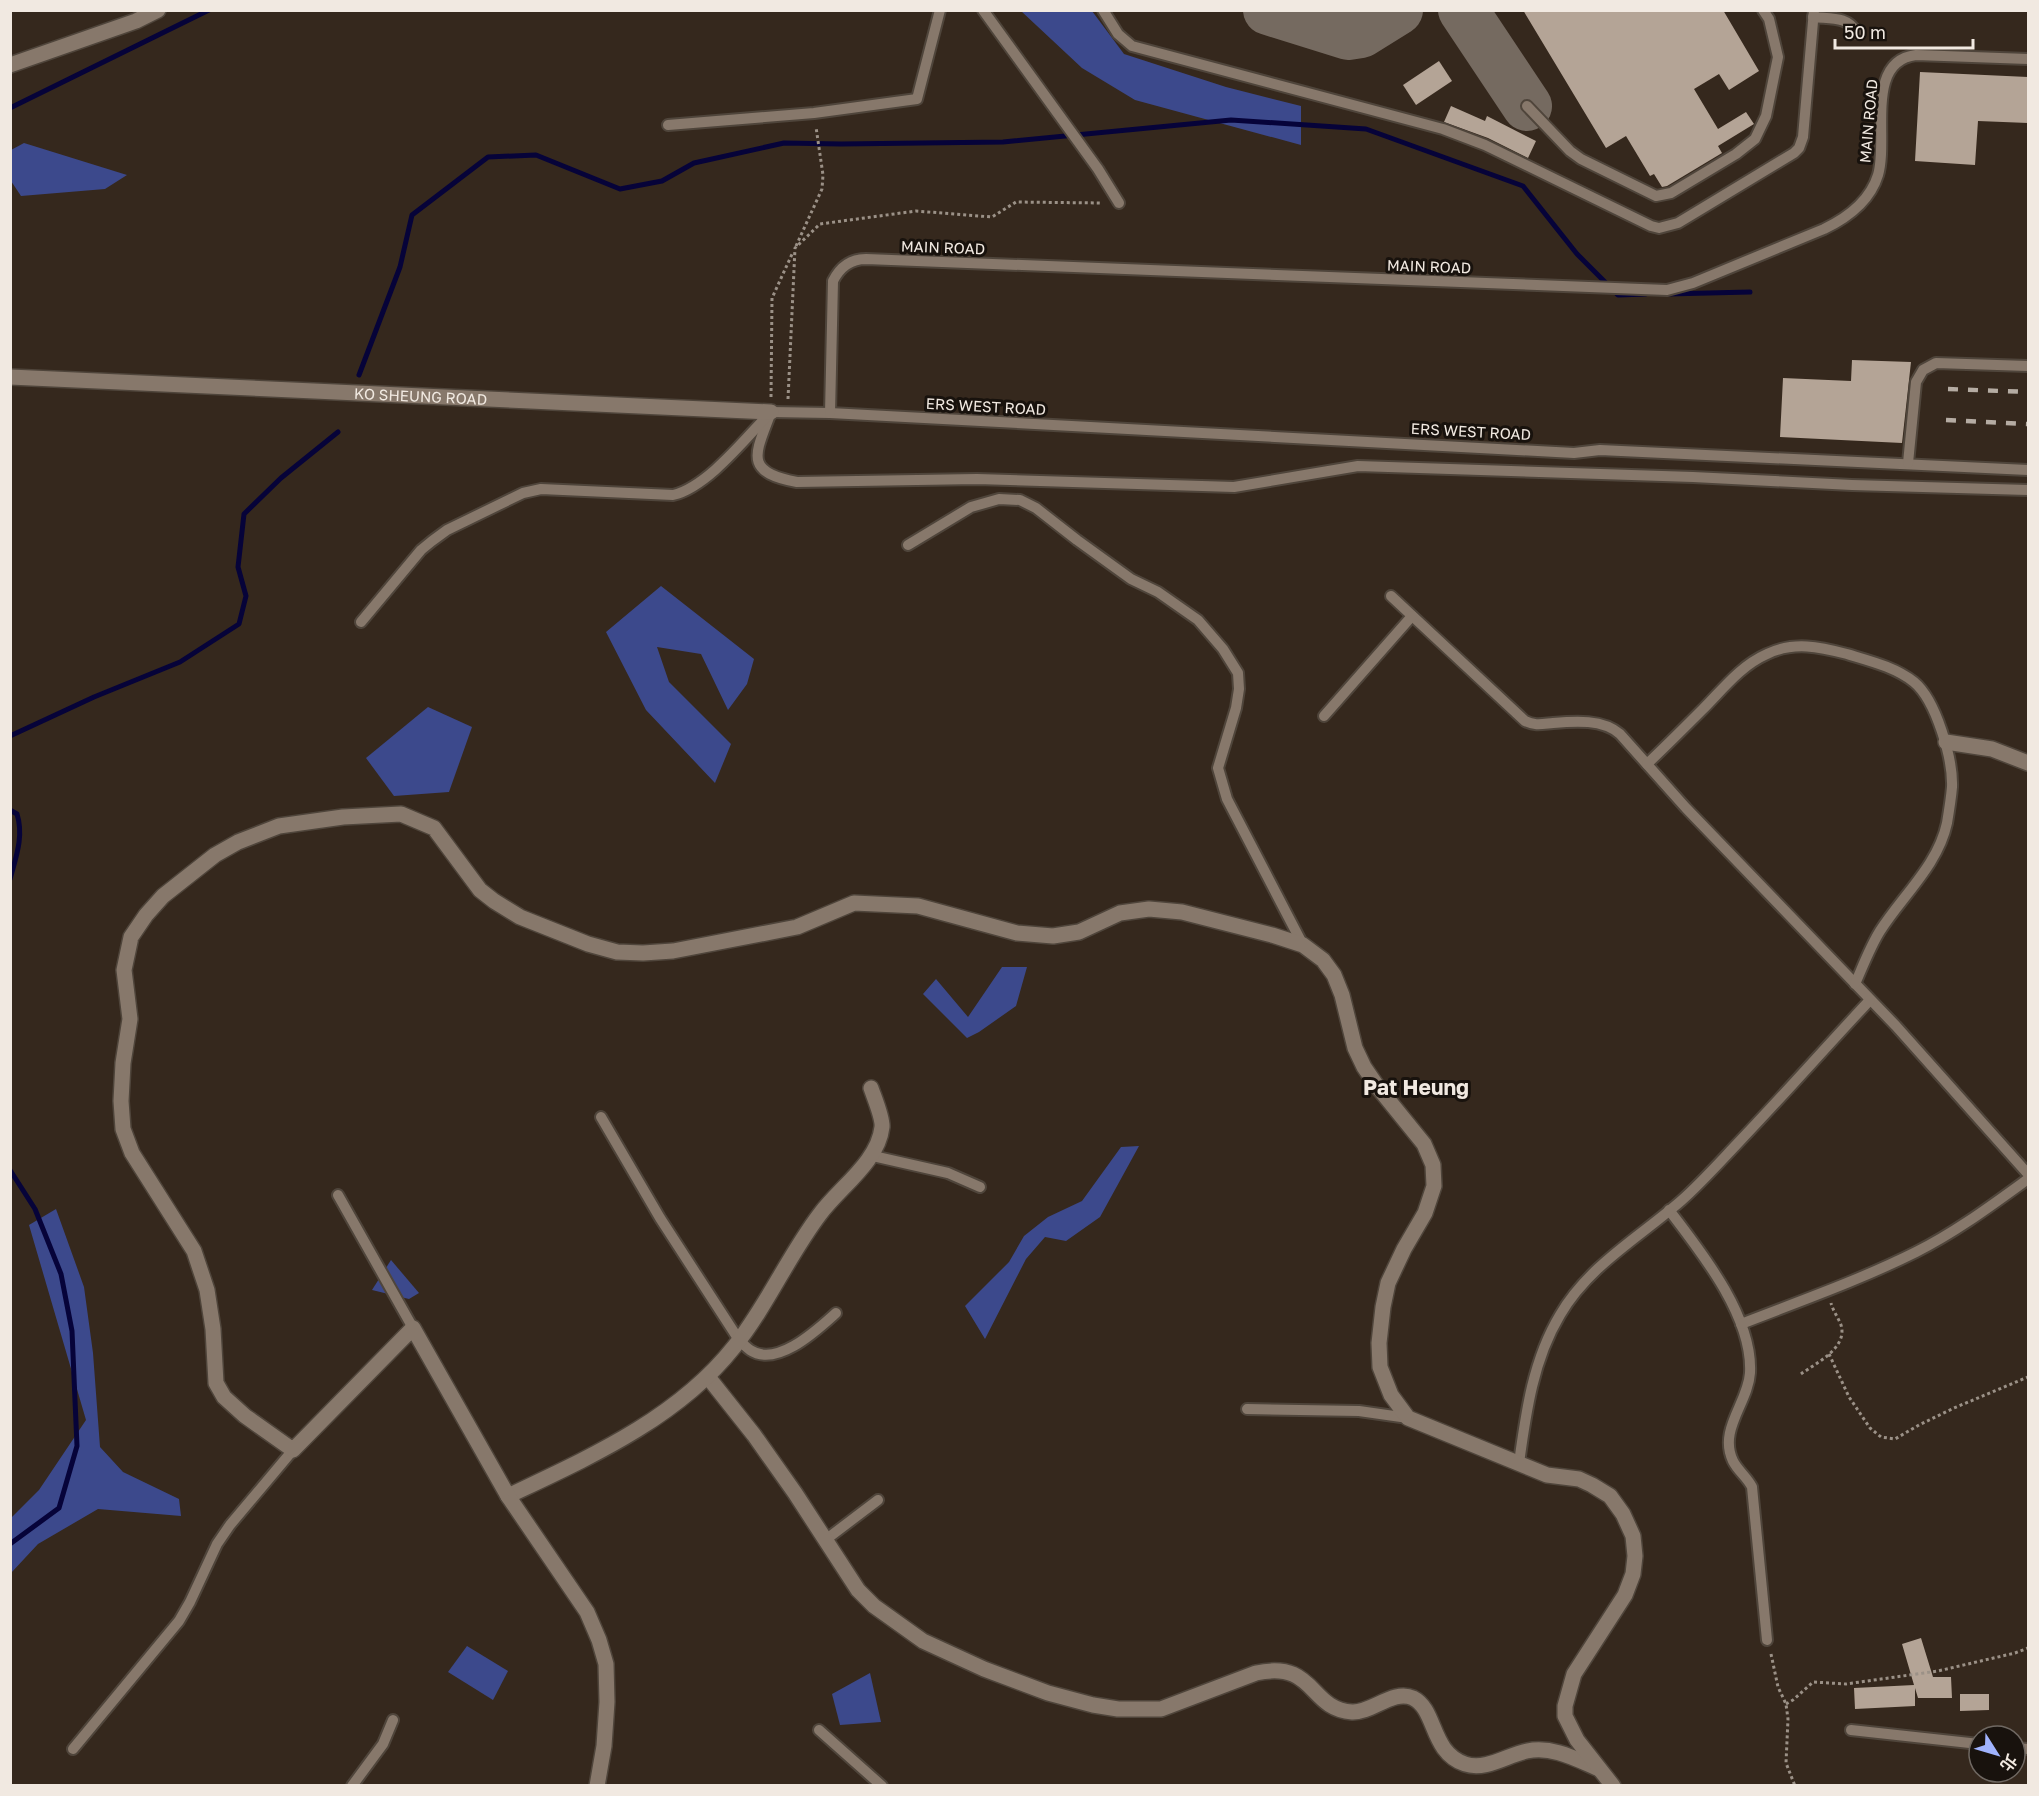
<svg xmlns="http://www.w3.org/2000/svg" width="2039" height="1796" viewBox="0 0 2039 1796" font-family="'Golos Text','Noto Sans TC',sans-serif">
	<rect width="100%" height="100%" fill="#35281d"/>
	<g fill="#3c498c">
		<path d="M 1021,11 L 1092,11 L 1124,54 L 1226,87 L 1301,106 L 1301,145 L 1135,100 L 1082,68 Z"/>
		<path d="M 24,143 L 127,175 L 105,189 L 21,196 L 11,181 L 11,150 Z"/>
		<path d="M 661,586 L 754,659 L 747,684 L 728,710 L 701,654 L 657,647 L 669,682 L 731,744 L 715,783 L 646,710 L 606,632 Z"/>
		<path d="M 428,707 L 472,727 L 449,792 L 394,796 L 366,758 Z"/>
		<path d="M 1002,967 L 1027,967 L 1016,1006 L 979,1032 L 967,1038 L 923,994 L 936,979 L 968,1017 Z"/>
		<path d="M 1139,1146 L 1100,1217 L 1066,1241 L 1045,1237 L 1026,1259 L 985,1339 L 965,1306 L 1009,1262 L 1024,1236 L 1048,1217 L 1082,1201 L 1121,1147 Z"/>
		<path d="M 56,1209 L 84,1287 L 93,1353 L 100,1447 L 123,1472 L 179,1499 L 181,1516 L 98,1509 L 38,1544 L 11,1573 L 11,1518 L 39,1490 L 86,1420 L 29,1225 Z"/>
		<path d="M 391,1260 L 419,1293 L 409,1299 L 372,1290 Z"/>
		<path d="M 467,1646 L 508,1671 L 493,1700 L 448,1672 Z"/>
		<path d="M 870,1673 L 881,1722 L 840,1725 L 832,1694 Z"/>
	</g>
	<g fill="none" stroke-linecap="round" stroke-linejoin="round">
		<g stroke="#060339" stroke-width="5">
			<path d="M 10,108 L 209,10"/>
			<path d="M 1667,294 L 1750,292"/>
			<path d="M 359,375 L 400,267 L 412,215 L 488,157 L 536,155 L 620,189 L 662,181 L 694,163 L 784,143 L 841,144 L 1003,142 L 1231,120 L 1366,129 L 1523,186 L 1577,254 L 1618,295 L 1646,294"/>
			<path d="M 10,736 L 94,697 L 180,662 L 239,624 L 246,596 L 238,567 L 244,514 L 281,478 L 338,432"/>
			<path d="M 10,810 L 17,814 C 24,836 16,857 10,879"/>
			<path d="M 10,1170 L 35,1209 L 61,1274 L 72,1331 L 77,1446 L 59,1508 L 10,1544"/>
		</g>
		<g stroke="#756a60" stroke-width="50">
			<path d="M 1268,10 L 1348,35 L 1361,33 L 1398,10"/>
			<path d="M 1463,10 L 1527,106"/>
		</g>
	</g>
	<g fill="#b4a496">
		<path d="M 1523,10 L 1723,10 L 1759,71 L 1729,90 L 1719,74 L 1694,89 L 1718,129 L 1746,112 L 1754,124 L 1718,146 L 1722,153 L 1667,186 L 1662,187 L 1654,174 L 1650,176 L 1626,136 L 1606,148 Z"/>
		<path d="M 1439,61 L 1452,81 L 1416,105 L 1403,85 Z"/>
		<path d="M 1920,72 L 2028,77 L 2028,123 L 1978,121 L 1975,165 L 1915,161 Z"/>
		<path d="M 1451,106 L 1485,121 L 1487,116 L 1536,141 L 1528,158 L 1488,138 L 1444,122 Z"/>
		<path d="M 1852,360 L 1911,362 L 1902,443 L 1780,437 L 1783,378 L 1851,381 Z"/>
		<path d="M 1921,1638 L 1933,1677 L 1951,1677 L 1952,1698 L 1918,1698 L 1915,1688 L 1915,1706 L 1855,1709 L 1854,1688 L 1914,1685 L 1902,1644 Z"/>
		<path d="M 1960,1694 L 1989,1694 L 1989,1710 L 1960,1711 Z"/>
	</g>
	<g fill="none" stroke-linecap="round" stroke-linejoin="round">
		<g stroke="#4f453b" stroke-width="14">
			<g id="lane">
				<path d="M 983,10 L 1098,169 L 1119,203"/>
				<path d="M 1103,10 L 1118,34 L 1132,46 L 1443,129 L 1485,145 L 1651,226 L 1659,228 L 1678,223 L 1794,153 L 1799,148 L 1803,137 L 1814,10"/>
				<path d="M 1813,17 C 1831,19 1848,16 1857,33"/>
				<path d="M 1527,106 L 1570,151 L 1581,159 L 1656,196 L 1671,193 L 1736,154 L 1755,139 L 1766,116 L 1778,57 L 1769,19 L 1763,10"/>
				<path d="M 668,125 L 814,113 L 917,99 L 940,10"/>
				<path d="M 771,412 C 756,453 742,472 797,482 L 977,479 L 1234,487 L 1358,466 L 1693,477 L 1852,485 L 2028,490"/>
				<path d="M 771,412 L 830,413 L 1574,453 L 1600,450 L 2028,470"/>
				<path d="M 830,413 L 833,281 C 840,267 850,259 866,259 L 1667,290 L 1693,283 L 1824,229 C 1847,218 1870,201 1878,175 C 1889,139 1864,61 1916,55 L 2028,59"/>
				<path d="M 1908,463 L 1916,382 L 1923,370 L 1936,363 L 2028,366"/>
				<path d="M 908,545 L 971,507 L 999,499 L 1020,500 L 1036,508 L 1077,540 L 1131,579 L 1158,592 L 1198,620 L 1223,649 L 1238,673 L 1239,689 L 1236,708 L 1218,768 L 1227,799 L 1303,945"/>
				<path d="M 1391,596 L 1525,721 C 1535,726 1542,724 1553,723 C 1575,721 1603,719 1620,734 L 1686,808 L 1896,1026 L 2028,1174"/>
				<path d="M 361,622 L 421,550 L 432,541 L 447,530 L 523,493 L 541,489 L 673,495 C 707,487 744,440 769,414"/>
				<path d="M 1324,716 L 1412,616"/>
				<path d="M 1647,764 C 1666,746 1684,728 1702,710 C 1723,689 1740,666 1767,654 C 1794,641 1820,647 1847,654 C 1870,661 1895,667 1914,682 C 1936,700 1953,759 1952,787 C 1951,799 1949,811 1947,823 C 1938,865 1903,895 1880,931 C 1870,947 1863,966 1855,984"/>
				<path d="M 601,1117 L 660,1218 L 739,1340 C 742,1343 746,1347 750,1350 C 777,1368 817,1330 836,1313"/>
				<path d="M 873,1156 L 948,1173 L 980,1187"/>
				<path d="M 338,1195 L 413,1328"/>
				<path d="M 1669,1210 C 1702,1253 1753,1317 1750,1373 C 1748,1403 1718,1430 1733,1461 C 1738,1471 1747,1477 1752,1487 L 1767,1640"/>
				<path d="M 1741,1324 C 1800,1301 1860,1280 1916,1252 C 1956,1232 1992,1205 2028,1179"/>
				<path d="M 1247,1409 L 1359,1411 L 1408,1418"/>
				<path d="M 1519,1463 C 1526,1412 1533,1360 1560,1315 C 1589,1265 1640,1237 1682,1200 C 1701,1183 1719,1163 1737,1144 C 1782,1097 1825,1048 1870,1000"/>
				<path d="M 824,1541 L 878,1500"/>
				<path d="M 819,1730 L 882,1786"/>
				<path d="M 1851,1730 L 1979,1744"/>
				<path d="M 2015,1748 L 2028,1749"/>
				<path d="M 73,1749 L 179,1621 L 190,1602 L 217,1544 L 230,1525 L 293,1450"/>
				<path d="M 352,1786 L 383,1744 L 393,1720"/>
			</g>
		</g>
		<g stroke="#4f453b" stroke-width="18">
			<g id="street">
				<path d="M 10,65 L 136,21 L 158,10"/>
				<path id="s1" d="M 10,377 L 771,412"/>
				<path d="M 1946,742 L 1992,749 L 2028,763"/>
				<path d="M 708,1377 L 754,1435 L 795,1493 L 858,1590 L 874,1606 L 923,1641 L 984,1669 L 1048,1693 L 1093,1705 L 1118,1709 L 1161,1709 L 1256,1673 C 1316,1660 1308,1709 1352,1712 C 1372,1713 1393,1689 1413,1698 C 1437,1710 1430,1752 1465,1764 C 1486,1771 1507,1755 1527,1751 C 1552,1746 1574,1758 1597,1768"/>
				<path d="M 508,1496 C 588,1458 677,1419 734,1347 C 767,1306 788,1256 820,1214 C 840,1187 878,1162 882,1127 C 883,1118 874,1097 871,1088"/>
				<path d="M 597,1786 L 604,1746 L 607,1702 L 606,1664 L 599,1640 L 587,1612 L 508,1496 L 413,1328 L 293,1450 L 245,1416 L 224,1397 L 216,1383 L 213,1329 L 207,1290 L 194,1251 L 132,1153 L 123,1129 L 121,1101 L 123,1063 L 130,1019 L 124,970 L 131,937 L 146,915 L 163,896 L 215,855 L 238,842 L 279,826 L 343,817 L 401,814 L 434,828 L 480,890 L 494,901 L 520,917 L 588,944 L 617,952 L 643,953 L 673,951 L 797,927 L 854,903 L 918,906 L 1017,933 L 1053,936 L 1079,932 L 1120,913 L 1149,909 L 1182,912 L 1272,935 L 1303,945 L 1323,960 L 1334,975 L 1342,995 L 1355,1048 L 1364,1067 L 1377,1086 L 1424,1144 L 1433,1165 L 1434,1186 L 1425,1213 L 1404,1249 L 1388,1283 L 1383,1307 L 1379,1343 L 1380,1367 L 1391,1395 L 1408,1418 L 1547,1475 L 1579,1479 L 1592,1485 L 1610,1496 L 1623,1514 L 1633,1536 L 1635,1556 L 1633,1574 L 1625,1595 L 1574,1674 L 1565,1706 L 1565,1716 L 1577,1740 L 1613,1786"/>
			</g>
		</g>
		<g stroke="#9b9187" stroke-width="3" stroke-dasharray="3 3" stroke-linecap="butt">
			<path d="M 796,246 L 822,189 L 823,175 L 816,127"/>
			<path d="M 771,397 L 772,298 L 793,252"/>
			<path d="M 788,399 L 795,248 L 820,224 L 916,211 L 992,217 L 1016,202 L 1102,203"/>
			<path d="M 1829,1354 L 1849,1397 L 1870,1428 L 1881,1437 L 1895,1439 L 1919,1425 L 1954,1408 L 2028,1377"/>
			<path d="M 1801,1374 C 1816,1363 1848,1348 1841,1325 C 1838,1317 1833,1311 1831,1303"/>
			<path d="M 1771,1654 L 1778,1687 L 1786,1704 L 1788,1719 L 1786,1763 L 1795,1786"/>
			<path d="M 1786,1704 L 1793,1700 L 1813,1682 L 1846,1684 L 1938,1671 L 2015,1653 L 2028,1648"/>
		</g>
		<use href="#lane" stroke="#87786b" stroke-width="10"/>
		<use href="#street" stroke="#87786b" stroke-width="15"/>
		<g stroke="#b5aca3" stroke-width="4.5" stroke-dasharray="10 10" stroke-linecap="butt">
			<path d="M 1948,389 L 2028,392"/>
			<path d="M 1946,420 L 2028,424"/>
		</g>
	</g>
	<g text-anchor="middle" dominant-baseline="central" stroke-width="6" stroke-linejoin="round" paint-order="stroke">
		<g font-size="15" fill="#f1e9e1" stroke="#18120d">
			<text transform="translate(1868 121) rotate(-85)">MAIN ROAD</text>
			<text transform="translate(943 247) rotate(2)">MAIN ROAD</text>
			<text transform="translate(1429 266) rotate(2)">MAIN ROAD</text>
			<text stroke="none"><textPath href="#s1" startOffset="411">KO SHEUNG ROAD</textPath></text>
			<text transform="translate(986 406) rotate(3)">ERS WEST ROAD</text>
			<text transform="translate(1471 431) rotate(3)">ERS WEST ROAD</text>
		</g>
		<g font-size="21" font-weight="bold" fill="#f1e9e1" stroke="#18120d">
			<text x="1416" y="1087">Pat Heung</text>
		</g>
	</g>
	<rect width="2039" height="1796" fill="none" stroke="#f1e9e1" stroke-width="24"/>
	<g transform="translate(1997 1754) rotate(127)"><circle r="28" fill="#18120d" stroke="#6f6862" stroke-width="1.5"/>
	<path d="M0-4.5L10 22L0 15L-10 22Z" fill="#a0b3fd"/>
	<text y="-9" font-size="16" font-weight="bold" text-anchor="middle" fill="#f1e9e1">北</text>
	</g>
	<path d="M1835 39v9h138v-9" fill="none" stroke="#f1e9e1" stroke-width="3"/>
	<text x="1844" y="39" font-size="18" fill="#f1e9e1" stroke="#18120d" stroke-width="4.5" paint-order="stroke">50 m</text>
</svg>
